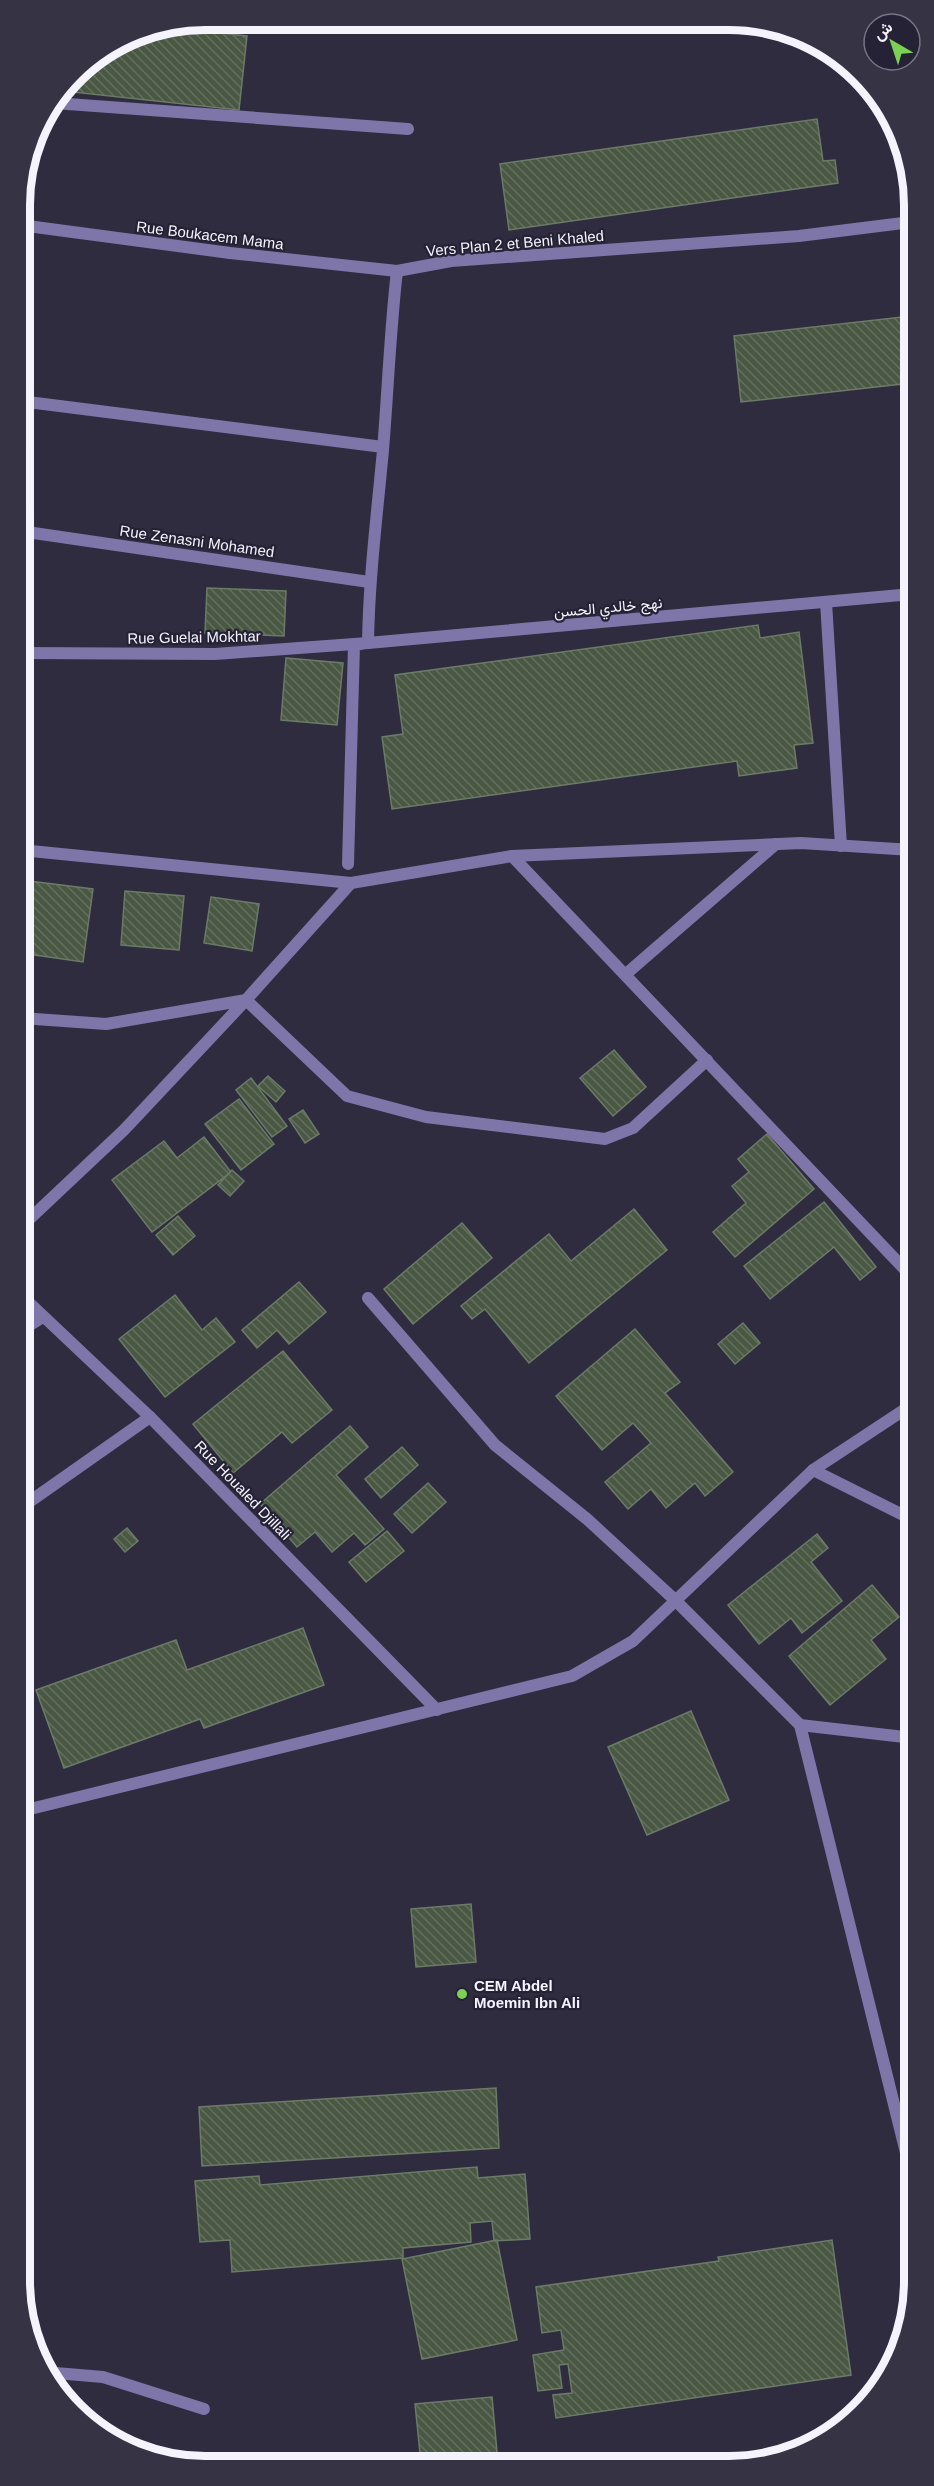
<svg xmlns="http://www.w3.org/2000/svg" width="934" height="2486" viewBox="0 0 934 2486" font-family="Arial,Vazirmatn,sans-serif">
	<defs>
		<pattern id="building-back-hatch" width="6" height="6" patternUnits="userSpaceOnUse" patternTransform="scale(1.5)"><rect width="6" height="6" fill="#495743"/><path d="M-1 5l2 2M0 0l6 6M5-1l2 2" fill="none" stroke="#64705f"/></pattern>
	</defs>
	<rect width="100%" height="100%" fill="#2f2c40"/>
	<g fill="url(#building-back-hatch)" stroke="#6c7b67" stroke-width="1.5">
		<path d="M 166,27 L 247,36 L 239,110 L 63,91 L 82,66 L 134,33 Z"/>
		<path d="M 817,119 L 823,161 L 835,160 L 838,183 L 509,230 L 500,164 Z"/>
		<path d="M 911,316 L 911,383 L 741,402 L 734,336 Z"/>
		<path d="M 207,588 L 286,591 L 284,636 L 205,633 Z"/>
		<path d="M 758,625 L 760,638 L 799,632 L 813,743 L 794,745 L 797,768 L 739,776 L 737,761 L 392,809 L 382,737 L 403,734 L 395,675 Z"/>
		<path d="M 286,658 L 343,663 L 337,725 L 281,720 Z"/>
		<path d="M 21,880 L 93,889 L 83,962 L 21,953 Z"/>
		<path d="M 125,891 L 184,896 L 179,950 L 121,945 Z"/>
		<path d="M 211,897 L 259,904 L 252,951 L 204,943 Z"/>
		<path d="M 614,1050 L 646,1087 L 613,1116 L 580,1078 Z"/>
		<path d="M 268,1076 L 285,1091 L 276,1102 L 258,1086 Z"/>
		<path d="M 251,1078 L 287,1126 L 272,1137 L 236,1090 Z"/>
		<path d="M 239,1099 L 274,1144 L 241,1170 L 205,1124 Z"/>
		<path d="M 303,1110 L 319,1134 L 305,1143 L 289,1119 Z"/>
		<path d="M 767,1134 L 814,1189 L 735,1257 L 713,1232 L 746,1203 L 732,1186 L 749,1172 L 738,1159 Z"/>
		<path d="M 204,1137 L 231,1172 L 152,1232 L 112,1180 L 164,1141 L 177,1158 Z"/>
		<path d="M 232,1170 L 244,1181 L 230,1196 L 218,1185 Z"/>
		<path d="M 824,1202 L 876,1267 L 860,1280 L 834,1247 L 770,1299 L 744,1266 Z"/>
		<path d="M 634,1209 L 667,1250 L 529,1363 L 485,1309 L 472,1319 L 461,1306 L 549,1234 L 571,1261 Z"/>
		<path d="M 178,1216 L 195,1236 L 173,1255 L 156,1235 Z"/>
		<path d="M 462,1223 L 492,1258 L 413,1324 L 384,1289 Z"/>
		<path d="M 299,1282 L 326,1312 L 289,1344 L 277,1330 L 257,1348 L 242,1330 Z"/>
		<path d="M 175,1295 L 202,1330 L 216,1318 L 235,1342 L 165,1397 L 119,1339 Z"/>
		<path d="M 743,1323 L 760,1343 L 735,1364 L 718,1344 Z"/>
		<path d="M 635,1329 L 680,1382 L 665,1393 L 733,1472 L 705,1496 L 695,1483 L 666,1508 L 651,1489 L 628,1509 L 605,1482 L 651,1443 L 633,1423 L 602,1450 L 556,1396 Z"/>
		<path d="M 283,1351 L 332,1410 L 292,1443 L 282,1432 L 233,1473 L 193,1424 Z"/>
		<path d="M 350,1426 L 368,1447 L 336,1475 L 384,1529 L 365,1545 L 354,1533 L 332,1552 L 315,1532 L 297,1547 L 260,1504 Z"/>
		<path d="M 402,1447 L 418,1465 L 381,1498 L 365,1479 Z"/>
		<path d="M 428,1483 L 446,1502 L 412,1533 L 394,1514 Z"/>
		<path d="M 127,1528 L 138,1541 L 125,1552 L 114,1539 Z"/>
		<path d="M 387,1531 L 404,1551 L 366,1582 L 349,1562 Z"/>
		<path d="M 817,1534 L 828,1548 L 811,1562 L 842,1601 L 802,1633 L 791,1618 L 759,1644 L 728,1605 Z"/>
		<path d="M 872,1585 L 899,1617 L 871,1640 L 886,1659 L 830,1705 L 789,1656 Z"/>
		<path d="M 303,1628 L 324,1685 L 204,1728 L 200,1719 L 64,1768 L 36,1690 L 176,1640 L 187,1670 Z"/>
		<path d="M 691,1711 L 729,1800 L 647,1835 L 608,1747 Z"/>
		<path d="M 22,1755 L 31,1781 L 22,1784 Z"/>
		<path d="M 471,1904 L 476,1962 L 416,1967 L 411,1909 Z"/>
		<path d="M 496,2088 L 499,2148 L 202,2166 L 199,2107 Z"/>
		<path d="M 477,2167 L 478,2178 L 525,2174 L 530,2239 L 494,2241 L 492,2221 L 470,2223 L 471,2242 L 403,2248 L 403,2258 L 232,2272 L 230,2240 L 200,2242 L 195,2181 L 259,2176 L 260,2185 Z"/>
		<path d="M 497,2240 L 517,2340 L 422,2359 L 402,2259 Z"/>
		<path d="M 832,2240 L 851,2375 L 556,2418 L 553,2395 L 572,2393 L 568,2364 L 559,2365 L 562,2388 L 538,2391 L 533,2355 L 564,2350 L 561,2330 L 542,2333 L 536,2287 L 719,2261 L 718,2257 Z"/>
		<path d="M 492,2397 L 498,2463 L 421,2463 L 415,2404 Z"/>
	</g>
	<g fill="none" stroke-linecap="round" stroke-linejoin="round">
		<g stroke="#7e76a9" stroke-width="12">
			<path d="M 54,103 L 408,129"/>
			<path d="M 911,222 L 799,236 L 451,261 L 397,271 C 390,331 388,390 383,450 C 377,515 369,578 368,643 L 912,594"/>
			<path d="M 20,225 L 230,253 L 397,271"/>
			<path d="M 20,401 L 383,447"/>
			<path d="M 20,531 L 369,582"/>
			<path d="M 826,602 L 841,846"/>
			<path d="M 21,653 L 215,654 L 368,643"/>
			<path d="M 21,850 L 351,883"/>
			<path d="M 512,856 L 913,1278"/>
			<path d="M 348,864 L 354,645 L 361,644"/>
			<path d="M 626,974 L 776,844"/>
			<path d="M 21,1018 L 106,1024 L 246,1000 L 351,883 L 512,856 L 801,843 L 912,850"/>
			<path d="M 21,1227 L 124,1130 L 246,1000 L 347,1096 L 426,1117 L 605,1139 L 633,1128 L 707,1060"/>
			<path d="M 22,1296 L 150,1417 L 437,1710"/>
			<path d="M 368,1298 L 495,1445 L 587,1519 L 675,1600 L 800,1725 L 914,2185"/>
			<path d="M 22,1330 L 43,1317"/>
			<path d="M 813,1470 L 913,1520"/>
			<path d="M 22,1507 L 150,1417"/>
			<path d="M 800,1725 L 913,1738"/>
			<path d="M 22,1811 L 572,1676 L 633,1641 L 813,1470 L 913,1404"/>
			<path d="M 44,2372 L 103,2377 L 204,2409"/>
		</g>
	</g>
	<circle fill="#7cd154" stroke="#252235" stroke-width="2" cx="462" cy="1994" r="6"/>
	<g text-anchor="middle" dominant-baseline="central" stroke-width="4.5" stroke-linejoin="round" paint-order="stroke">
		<g font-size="15" fill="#f4f3fe" stroke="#252235">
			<text transform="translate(210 235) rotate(7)">Rue Boukacem Mama</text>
			<text transform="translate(515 243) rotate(-5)">Vers Plan 2 et Beni Khaled</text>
			<text transform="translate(197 541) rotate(8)">Rue Zenasni Mohamed</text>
			<text transform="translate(608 607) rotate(-5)">نهج خالدي الحسن</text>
			<text transform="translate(194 637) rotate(-1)">Rue Guelai Mokhtar</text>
			<text transform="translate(243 1490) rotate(46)">Rue Houaled Djillali</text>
		</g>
		<g font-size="15" font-weight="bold" fill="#f4f3fe" stroke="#252235" text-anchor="start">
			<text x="474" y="1985">CEM Abdel<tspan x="474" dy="17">Moemin Ibn Ali</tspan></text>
		</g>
	</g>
	<path d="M0 0H934V2486H0ZM205 30H729A175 175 0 0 1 904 205V2281A175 175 0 0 1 729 2456H205A175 175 0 0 1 30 2281V205A175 175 0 0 1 205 30Z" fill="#363345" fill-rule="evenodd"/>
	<path fill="none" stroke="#f4f3fe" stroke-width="8" d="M205 30H729A175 175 0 0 1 904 205V2281A175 175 0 0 1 729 2456H205A175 175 0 0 1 30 2281V205A175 175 0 0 1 205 30Z"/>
	<g transform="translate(892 42) rotate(321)"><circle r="28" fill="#252235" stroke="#787685" stroke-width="1.5"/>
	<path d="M0-4.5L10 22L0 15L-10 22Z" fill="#7cd154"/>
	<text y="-9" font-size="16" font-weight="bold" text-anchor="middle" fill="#f4f3fe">ش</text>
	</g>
</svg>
